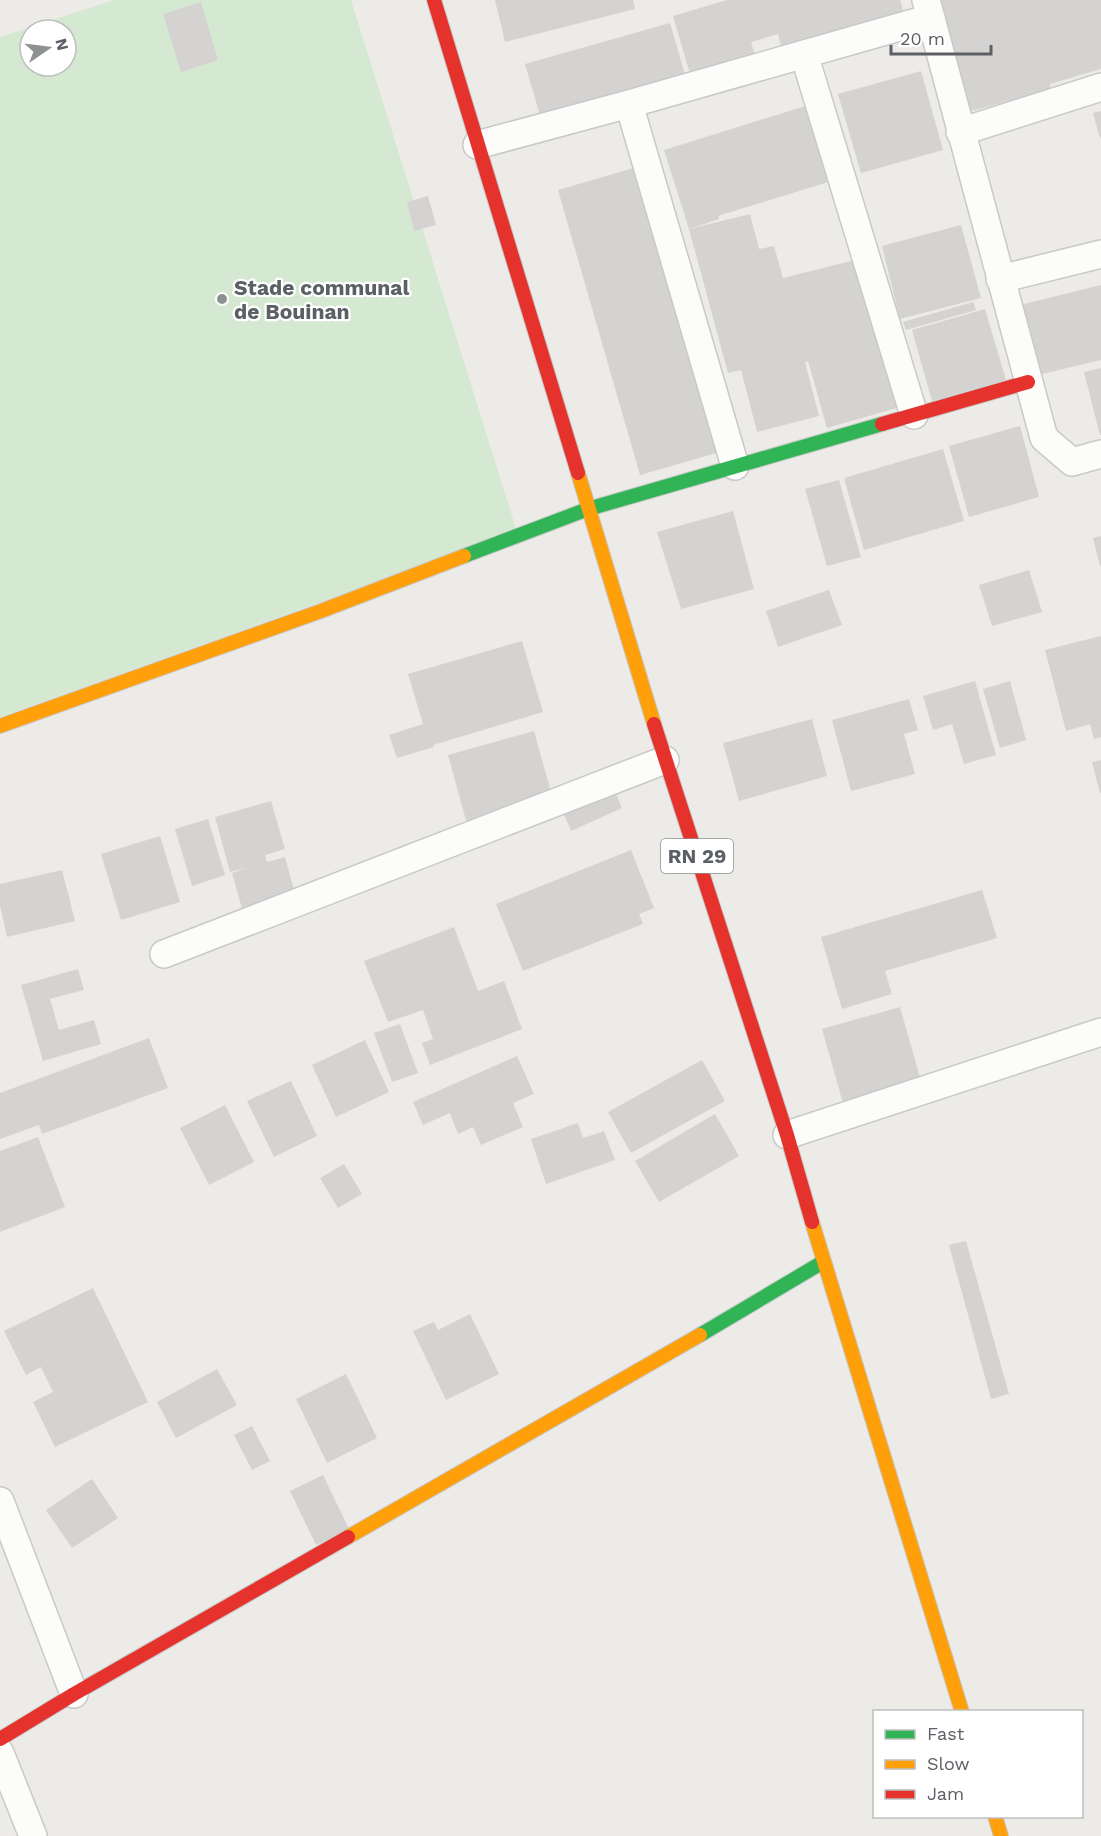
<svg xmlns="http://www.w3.org/2000/svg" width="1101" height="1836" viewBox="0 0 1101 1836" font-family="'Work Sans',sans-serif">
	<rect width="100%" height="100%" fill="#ecebe7"/>
	<path fill="#d5e9d2" fill-rule="evenodd" d="M 114,0 L 351,0 L 517,532 L 0,717 L 0,37 ZM 30,30 L 66,30 L 66,66 L 30,66 Z"/>
	<g fill="#d4d3d1">
		<path d="M 495,0 L 633,0 L 635,9 L 505,42 Z"/>
		<path d="M 727,0 L 900,0 L 907,25 L 785,60 L 778,34 L 751,42 L 757,62 L 695,91 L 673,16 Z"/>
		<path d="M 936,0 L 1101,0 L 1101,69 L 1050,84 L 1051,89 L 968,112 Z"/>
		<path d="M 201,2 L 218,60 L 181,72 L 163,14 Z"/>
		<path d="M 670,23 L 691,95 L 546,136 L 525,64 Z"/>
		<path d="M 921,71 L 943,150 L 861,173 L 838,94 Z"/>
		<path d="M 815,103 L 838,179 L 718,216 L 719,219 L 689,229 L 664,150 Z"/>
		<path d="M 1101,111 L 1101,138 L 1100,138 L 1093,113 Z"/>
		<path d="M 637,167 L 720,452 L 640,475 L 558,190 Z"/>
		<path d="M 428,196 L 436,225 L 414,231 L 407,202 Z"/>
		<path d="M 750,214 L 759,249 L 774,246 L 783,278 L 863,258 L 904,406 L 827,428 L 808,361 L 805,362 L 819,416 L 757,432 L 741,370 L 728,373 L 689,229 Z"/>
		<path d="M 961,225 L 981,298 L 900,319 L 882,246 Z"/>
		<path d="M 1101,285 L 1101,360 L 1038,375 L 1020,305 Z"/>
		<path d="M 973,302 L 976,310 L 906,330 L 903,322 Z"/>
		<path d="M 985,309 L 1006,380 L 932,401 L 912,330 Z"/>
		<path d="M 1101,368 L 1101,435 L 1100,435 L 1084,372 Z"/>
		<path d="M 1020,426 L 1039,497 L 969,517 L 949,446 Z"/>
		<path d="M 943,449 L 964,521 L 864,550 L 844,478 Z"/>
		<path d="M 839,480 L 861,557 L 827,566 L 805,489 Z"/>
		<path d="M 733,511 L 754,589 L 681,609 L 657,532 Z"/>
		<path d="M 1101,536 L 1101,565 L 1100,566 L 1093,538 Z"/>
		<path d="M 1029,570 L 1042,612 L 992,626 L 979,585 Z"/>
		<path d="M 829,590 L 842,625 L 778,647 L 766,611 Z"/>
		<path d="M 1101,636 L 1101,737 L 1094,739 L 1090,724 L 1066,731 L 1045,650 Z"/>
		<path d="M 522,641 L 543,712 L 433,745 L 434,747 L 397,758 L 389,735 L 423,724 L 408,674 Z"/>
		<path d="M 975,681 L 996,755 L 964,764 L 952,724 L 933,730 L 923,696 Z"/>
		<path d="M 1010,681 L 1026,740 L 1000,748 L 983,689 Z"/>
		<path d="M 909,699 L 918,730 L 904,734 L 915,774 L 851,791 L 832,720 Z"/>
		<path d="M 812,719 L 827,776 L 739,801 L 723,743 Z"/>
		<path d="M 534,731 L 556,810 L 470,835 L 448,755 Z"/>
		<path d="M 1101,760 L 1101,793 L 1100,793 L 1092,762 Z"/>
		<path d="M 609,778 L 622,808 L 571,831 L 558,800 Z"/>
		<path d="M 271,801 L 285,849 L 265,855 L 267,862 L 285,857 L 300,911 L 247,926 L 232,873 L 246,868 L 230,872 L 215,817 Z"/>
		<path d="M 208,819 L 225,875 L 192,886 L 175,829 Z"/>
		<path d="M 160,836 L 180,902 L 121,920 L 101,854 Z"/>
		<path d="M 631,850 L 654,908 L 639,914 L 643,924 L 523,971 L 496,904 Z"/>
		<path d="M 62,870 L 75,921 L 7,937 L 0,905 L 0,884 Z"/>
		<path d="M 982,890 L 997,938 L 885,971 L 892,994 L 842,1009 L 821,937 Z"/>
		<path d="M 454,927 L 478,991 L 504,981 L 522,1029 L 430,1065 L 422,1043 L 433,1039 L 423,1010 L 388,1022 L 364,961 Z"/>
		<path d="M 78,969 L 84,990 L 50,999 L 59,1030 L 94,1020 L 101,1044 L 43,1061 L 21,985 Z"/>
		<path d="M 900,1007 L 921,1081 L 843,1103 L 822,1029 Z"/>
		<path d="M 400,1024 L 418,1073 L 392,1082 L 374,1033 Z"/>
		<path d="M 149,1038 L 168,1088 L 42,1134 L 39,1125 L 0,1139 L 0,1093 Z"/>
		<path d="M 365,1040 L 389,1092 L 336,1117 L 312,1065 Z"/>
		<path d="M 517,1056 L 534,1094 L 513,1103 L 523,1127 L 481,1145 L 473,1127 L 458,1134 L 450,1113 L 423,1125 L 413,1102 Z"/>
		<path d="M 702,1060 L 725,1101 L 631,1153 L 608,1112 Z"/>
		<path d="M 291,1081 L 317,1136 L 274,1157 L 247,1101 Z"/>
		<path d="M 225,1105 L 254,1162 L 209,1185 L 180,1128 Z"/>
		<path d="M 715,1114 L 739,1156 L 659,1202 L 635,1161 Z"/>
		<path d="M 578,1123 L 583,1138 L 604,1131 L 615,1160 L 546,1184 L 531,1139 Z"/>
		<path d="M 38,1137 L 65,1207 L 0,1232 L 0,1151 Z"/>
		<path d="M 344,1164 L 362,1194 L 338,1208 L 320,1178 Z"/>
		<path d="M 966,1241 L 1009,1394 L 991,1399 L 949,1245 Z"/>
		<path d="M 93,1288 L 148,1402 L 55,1447 L 33,1402 L 53,1392 L 41,1367 L 26,1375 L 4,1331 Z"/>
		<path d="M 470,1314 L 499,1374 L 446,1400 L 413,1331 L 434,1322 L 438,1330 Z"/>
		<path d="M 217,1369 L 237,1405 L 176,1438 L 157,1402 Z"/>
		<path d="M 346,1374 L 377,1438 L 327,1463 L 296,1399 Z"/>
		<path d="M 252,1426 L 270,1461 L 252,1470 L 234,1435 Z"/>
		<path d="M 323,1475 L 349,1529 L 316,1545 L 290,1491 Z"/>
		<path d="M 92,1479 L 118,1518 L 72,1548 L 46,1510 Z"/>
	</g>
	<g fill="none" stroke-linecap="round" stroke-linejoin="round">
		<g stroke="#c9c9c9" stroke-width="30">
			<g id="street">
				<path d="M 926,0 L 1044,438 L 1072,462 L 1101,454"/>
				<path d="M 804,54 L 914,415"/>
				<path d="M 629,104 L 735,466"/>
				<path d="M 960,132 L 1101,87"/>
				<path d="M 477,145 L 629,104 L 931,18"/>
				<path d="M 1000,279 L 1101,254"/>
				<path d="M 164,954 L 665,760"/>
				<path d="M 787,1135 L 1101,1032"/>
				<path d="M 0,1501 L 74,1694"/>
				<path d="M 0,1753 L 33,1836"/>
			</g>
		</g>
		<g stroke="#c7c8c7" stroke-width="16">
			<g id="fast">
				<path d="M 464,556 L 588,509 L 882,424"/>
				<path d="M 700,1335 L 823,1262"/>
			</g>
		</g>
		<g stroke="#c7c8c7" stroke-width="16">
			<g id="slow">
				<path d="M 578,473 L 654,724"/>
				<path d="M 0,726 L 321,611 L 464,556"/>
				<path d="M 812,1222 L 962,1712"/>
				<path d="M 348,1537 L 700,1335"/>
				<path d="M 995,1816 L 1001,1836"/>
			</g>
		</g>
		<g stroke="#c7c8c7" stroke-width="16">
			<g id="jam">
				<path d="M 434,0 L 578,473"/>
				<path d="M 882,424 L 1028,382"/>
				<path d="M 654,724 L 787,1135 L 812,1222"/>
				<path d="M 0,1739 L 74,1694 L 348,1537"/>
			</g>
		</g>
		<use href="#street" stroke="#fcfcfb" stroke-width="27"/>
		<use href="#fast" stroke="#30b455" stroke-width="14"/>
		<use href="#slow" stroke="#ff9f0a" stroke-width="14"/>
		<use href="#jam" stroke="#e5322d" stroke-width="14"/>
	</g>
	<circle fill="#8e9192" stroke="#fff" stroke-width="2" cx="222" cy="299" r="6"/>
	<g text-anchor="middle" dominant-baseline="central" stroke-width="4.5" stroke-linejoin="round" paint-order="stroke">
		<rect fill="#fff" stroke="#8d9093" stroke-width="1.5" x="661" y="839" width="72" height="34" rx="4.5"/>
		<g font-size="20" font-weight="bold" fill="#5c6065">
			<text x="697" y="856">RN 29</text>
		</g>
		<g font-size="21" font-weight="bold" fill="#5c6065" stroke="#fff" text-anchor="start">
			<text x="234" y="287">Stade communal<tspan x="234" dy="24">de Bouinan</tspan></text>
		</g>
	</g>
	<rect x="873" y="1710" width="210" height="108" fill="#ffffff" stroke="#bebfc1" stroke-width="1.5"/>
	<rect x="885" y="1730" width="30" height="9" fill="#30b455" stroke="#bebfc1" stroke-width="1.5"/>
	<text x="927" y="1740" font-size="18" fill="#5c6065">Fast</text>
	<rect x="885" y="1760" width="30" height="9" fill="#ff9f0a" stroke="#bebfc1" stroke-width="1.5"/>
	<text x="927" y="1770" font-size="18" fill="#5c6065">Slow</text>
	<rect x="885" y="1790" width="30" height="9" fill="#e5322d" stroke="#bebfc1" stroke-width="1.5"/>
	<text x="927" y="1800" font-size="18" fill="#5c6065">Jam</text>
	<g transform="translate(48 48) rotate(76)"><circle r="28" fill="#ffffff" stroke="#bebfc1" stroke-width="1.5"/>
	<path d="M0-4.5L10 22L0 15L-10 22Z" fill="#8e9192"/>
	<text y="-9" font-size="16" font-weight="bold" text-anchor="middle" fill="#5c6065">N</text>
	</g>
	<path d="M891 45v9h100v-9" fill="none" stroke="#5c6065" stroke-width="3"/>
	<text x="900" y="45" font-size="18" fill="#5c6065" stroke="#ffffff" stroke-width="4.5" paint-order="stroke">20 m</text>
</svg>
